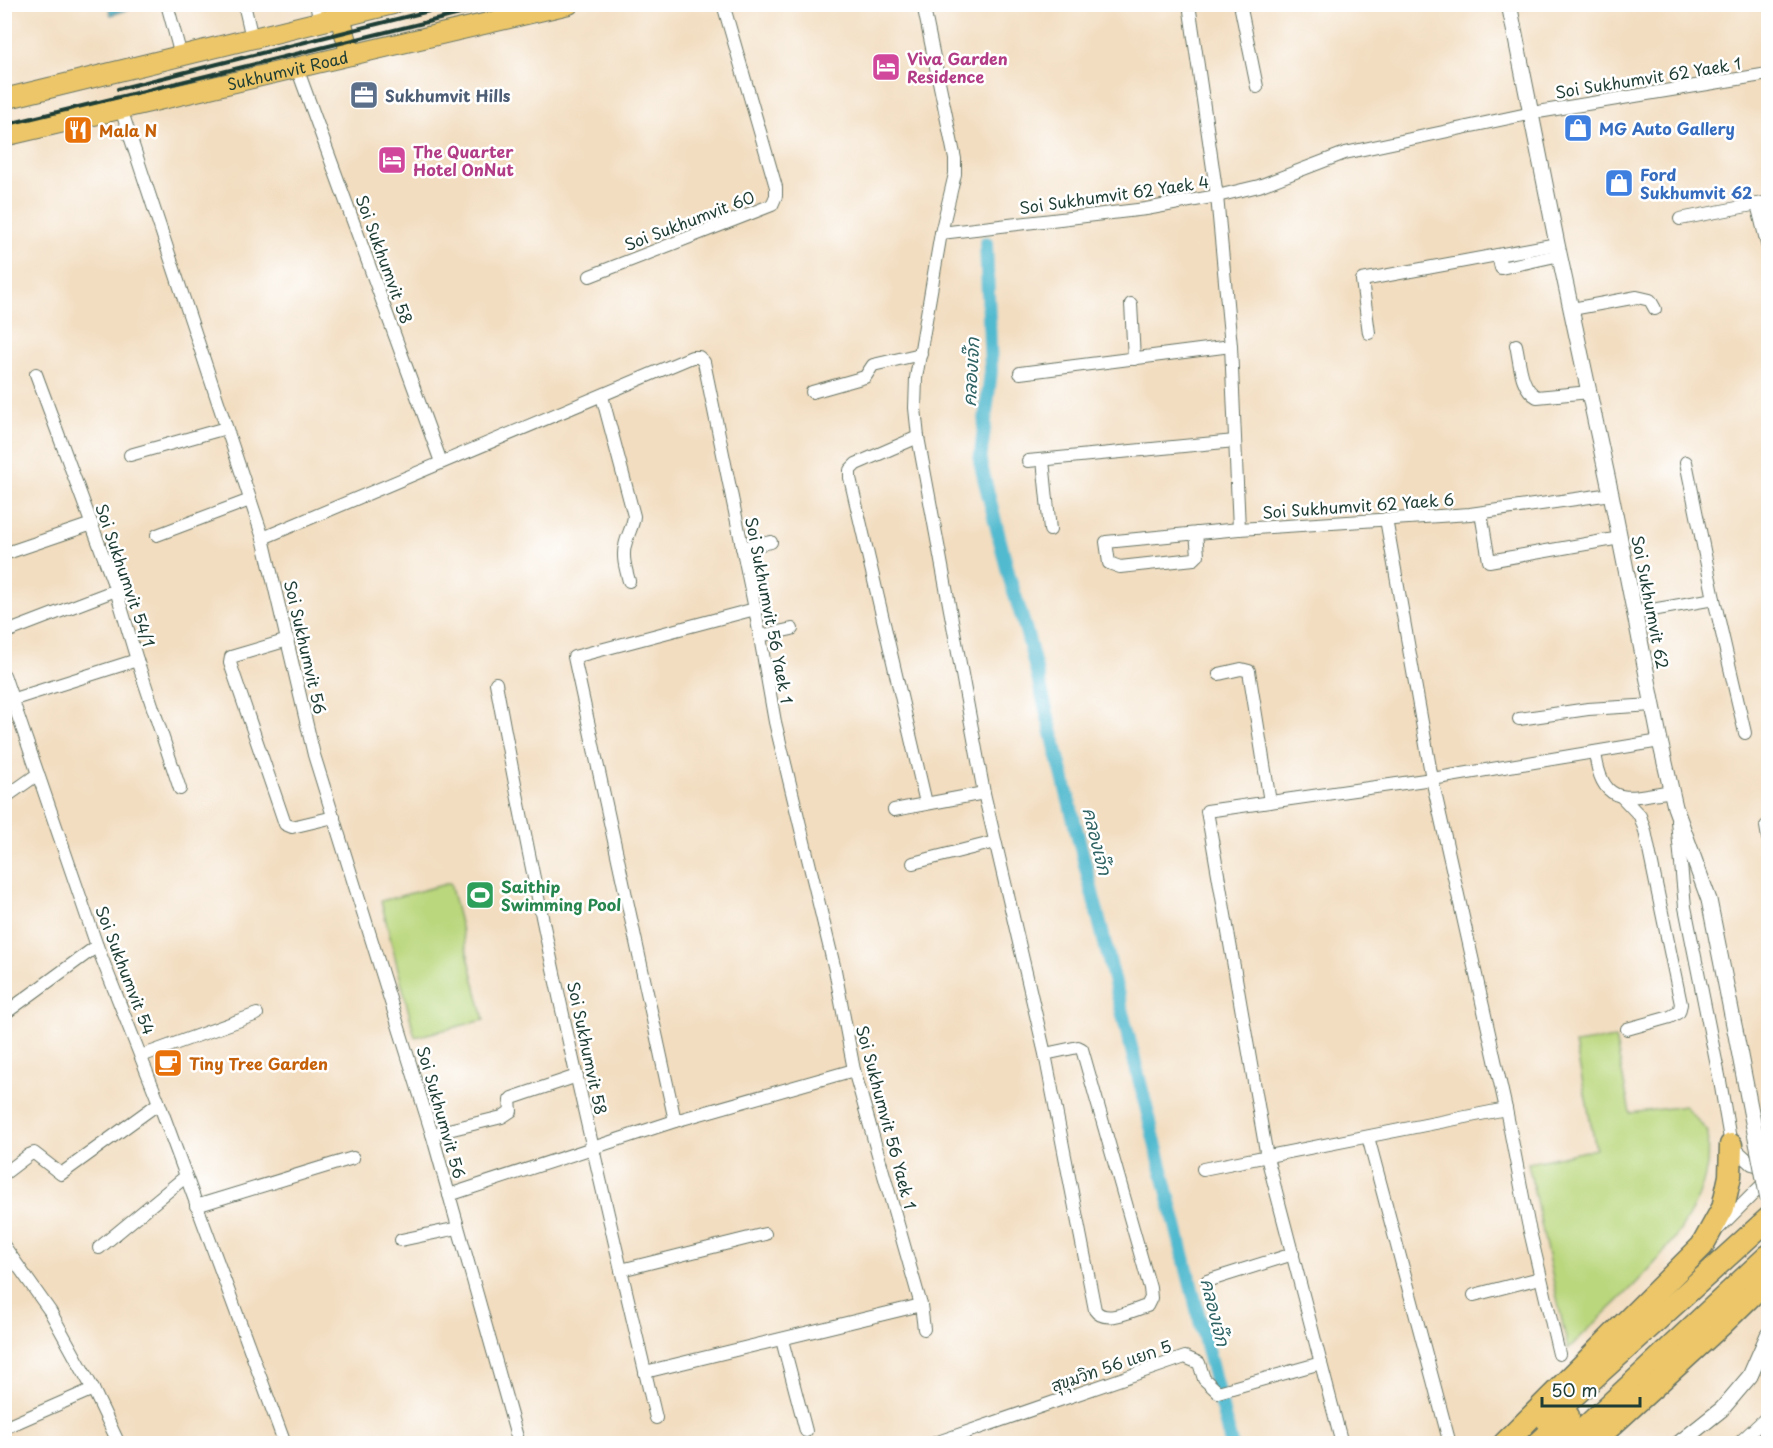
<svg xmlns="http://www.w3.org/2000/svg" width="1773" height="1448" viewBox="0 0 1773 1448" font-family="'Playpen Sans','Playpen Sans Thai',sans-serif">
	<defs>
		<pattern id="water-rules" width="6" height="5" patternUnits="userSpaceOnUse" patternTransform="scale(1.5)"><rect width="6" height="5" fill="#51bacf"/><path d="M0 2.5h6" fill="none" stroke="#4398a9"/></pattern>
	</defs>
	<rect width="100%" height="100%" fill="#fff"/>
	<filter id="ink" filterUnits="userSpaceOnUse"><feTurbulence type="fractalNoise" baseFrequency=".0167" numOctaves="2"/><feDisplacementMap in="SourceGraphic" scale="12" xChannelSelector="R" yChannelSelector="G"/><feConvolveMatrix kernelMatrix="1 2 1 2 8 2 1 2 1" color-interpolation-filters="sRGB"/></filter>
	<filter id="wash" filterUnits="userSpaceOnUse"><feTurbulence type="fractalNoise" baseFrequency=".008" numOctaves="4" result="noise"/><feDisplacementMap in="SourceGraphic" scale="24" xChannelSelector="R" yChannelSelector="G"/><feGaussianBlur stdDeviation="1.35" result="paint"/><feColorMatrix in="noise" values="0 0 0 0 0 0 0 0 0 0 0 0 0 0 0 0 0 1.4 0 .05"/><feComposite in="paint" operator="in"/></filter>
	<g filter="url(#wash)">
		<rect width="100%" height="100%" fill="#f2ddc0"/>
		<g fill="#bad77d" stroke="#6c8a58" stroke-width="1.5">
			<path d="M 450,883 L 484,1020 L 415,1037 L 381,901 Z"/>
			<path d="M 1615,1038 L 1630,1113 L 1685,1106 L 1708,1132 C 1707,1143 1708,1154 1707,1165 C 1697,1238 1617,1300 1568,1349 L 1528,1163 L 1596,1149 L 1575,1044 Z"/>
		</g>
		<path fill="url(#water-rules)" stroke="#387c82" stroke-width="1.5" d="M 108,5 L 131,5 L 133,8 L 111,15 Z"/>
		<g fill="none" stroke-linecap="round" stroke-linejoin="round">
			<path stroke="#51bacf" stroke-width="14" d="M 986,243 L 991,371 L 980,462 L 1009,576 L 1027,634 L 1231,1444"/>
		</g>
	</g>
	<g filter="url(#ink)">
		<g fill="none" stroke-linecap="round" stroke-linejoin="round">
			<g stroke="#697565" stroke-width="14">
				<g id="minor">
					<path d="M 167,4 L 181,56"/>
					<path d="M 244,4 L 252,38"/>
					<path d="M 316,4 L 320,22"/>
					<path d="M 923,4 L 955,159 L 955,174 L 941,233 L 916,378 L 915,408 L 918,437 L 984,793 L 1045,1054 L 1095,1310 C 1105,1325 1133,1310 1147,1306 L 1151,1298 L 1150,1288 L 1082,1049 L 1078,1047 L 1045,1054"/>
					<path d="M 1189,4 L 1217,196 L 1231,346 L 1239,529"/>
					<path d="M 1240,4 L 1257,87"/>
					<path d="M 297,68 L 441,462"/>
					<path d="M 121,109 L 263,538 L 314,755 L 432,1134 L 519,1444"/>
					<path d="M 1757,204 L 1768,248"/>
					<path d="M 1680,219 L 1768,202"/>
					<path d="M 941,233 L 1146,209 L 1217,196 L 1259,186 L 1345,153 L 1532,113 L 1768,74"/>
					<path d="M 1498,255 L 1501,268 L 1560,255"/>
					<path d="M 590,276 L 772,205 L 776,196 L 776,187 L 723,4"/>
					<path d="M 1131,304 L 1134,359"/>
					<path d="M 1572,309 L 1637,297 L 1650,300 L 1655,309"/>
					<path d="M 1369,333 L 1362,280 L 1557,244"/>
					<path d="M 1516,345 C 1520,362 1520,388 1537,397 L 1590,392"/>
					<path d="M 1020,373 L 1231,346"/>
					<path d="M 36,374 L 116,590 L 137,660 L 180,789"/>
					<path d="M 812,392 L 865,377 L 873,365 L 921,354"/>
					<path d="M 602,396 L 634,516 C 633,527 627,535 625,546 C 622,557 626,570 629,581"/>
					<path d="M 918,437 L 856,464 L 850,470 L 850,478 L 926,803"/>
					<path d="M 130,455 L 226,428"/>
					<path d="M 1043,460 L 1050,530"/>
					<path d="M 1028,461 L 1235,441"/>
					<path d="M 1481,513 L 1489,561 L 1620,538"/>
					<path d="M 1386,519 L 1432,779 L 1506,1109 L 1528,1223 L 1559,1354"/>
					<path d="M 1196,533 L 1198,555 L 1194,559 L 1120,567 L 1109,563 L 1106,542 L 1239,529 L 1470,514 L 1611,494"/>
					<path d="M 157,535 L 250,500"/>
					<path d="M 263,538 L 692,357 L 699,357 L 704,362 L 755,609 L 775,722 L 835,970 L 854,1070 L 921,1305 L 924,1329"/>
					<path d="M 742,548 L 771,542"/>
					<path d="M 4,554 L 92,524"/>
					<path d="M 1714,599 L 1745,733"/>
					<path d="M 1635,613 L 1714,599 L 1686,462"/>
					<path d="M 4,633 L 116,590"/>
					<path d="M 760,636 L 792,629"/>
					<path d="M 288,640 L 231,657 L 230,663 L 285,824 L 292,827 L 334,817"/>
					<path d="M 1219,674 L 1241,669 L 1249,671 L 1270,802"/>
					<path d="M 4,675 L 97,946 L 159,1103 L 285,1444"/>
					<path d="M 496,683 C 541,930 598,1174 656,1418"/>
					<path d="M 14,699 L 137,660"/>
					<path d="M 1519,719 L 1588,709 L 1653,705"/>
					<path d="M 1595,752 C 1602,809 1627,798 1672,791"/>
					<path d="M 1622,797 L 1640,816 L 1645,831 L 1681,1004 L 1679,1012 L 1670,1017 L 1627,1029"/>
					<path d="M 4,798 L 38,774"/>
					<path d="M 894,810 L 984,793"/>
					<path d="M 1677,821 L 1685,907 L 1720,1081 L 1731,1145 L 1752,1164 L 1767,1168"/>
					<path d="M 1766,826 L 1768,838"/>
					<path d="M 913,863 L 995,842"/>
					<path d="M 4,1014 L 97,946"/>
					<path d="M 141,1056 L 257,1014"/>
					<path d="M 675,1121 L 574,657 L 755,609"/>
					<path d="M 432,1134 L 502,1117 L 511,1111 L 510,1100 L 512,1098 L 577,1076"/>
					<path d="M 1368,1137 L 1450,1444"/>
					<path d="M 1203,1169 L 1506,1109"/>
					<path d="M 4,1174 L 29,1155 L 34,1153 L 61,1174 L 159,1103"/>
					<path d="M 449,1195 L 675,1121 L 854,1070"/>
					<path d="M 196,1206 L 353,1158"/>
					<path d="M 1719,1228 L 1768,1179"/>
					<path d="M 401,1240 L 458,1228"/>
					<path d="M 4,1246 L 50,1311 L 93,1389 L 119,1444"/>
					<path d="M 99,1248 L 185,1177"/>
					<path d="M 621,1270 L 765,1234"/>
					<path d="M 1207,1281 L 1293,1254"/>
					<path d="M 1474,1295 L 1540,1278"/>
					<path d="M 782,1340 L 806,1431"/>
					<path d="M 645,1372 L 921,1305"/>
					<path d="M 4,1428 L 93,1389"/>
					<path d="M 932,1444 L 1185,1357 L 1199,1363 L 1204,1379 L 1218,1392 L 1321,1363"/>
					<path d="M 1342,1444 L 1267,1157 L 1207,811 L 1432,779 L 1660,741"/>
					<path d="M 1738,1444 L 1768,1416"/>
				</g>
			</g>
			<g stroke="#697565" stroke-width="17">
				<g id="tertiary">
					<path d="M 1509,4 L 1557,244 L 1611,494 L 1660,741 L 1675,807 L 1709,900 L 1735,1030"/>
					<path d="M 1678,1444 L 1722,1409 L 1750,1376 L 1768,1335"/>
				</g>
			</g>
			<g stroke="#697565" stroke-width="22">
				<g id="primary">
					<path d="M 340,17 L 351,55"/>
					<path d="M 4,99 L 393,4"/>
					<path id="s1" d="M 4,136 L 569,4"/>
				</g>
			</g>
			<g stroke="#697565" stroke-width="25">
				<g id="motorway">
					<path d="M 1547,1420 L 1768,1219"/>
					<path d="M 1504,1444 L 1702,1246 L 1723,1208 L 1730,1176 L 1731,1145"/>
					<path d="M 1538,1444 L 1568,1416"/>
					<path d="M 1568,1444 L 1768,1256"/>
					<path d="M 1591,1444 L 1721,1325 L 1768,1279"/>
				</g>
			</g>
			<use href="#minor" stroke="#fff" stroke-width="12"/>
			<use href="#tertiary" stroke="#fff" stroke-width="15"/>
			<use href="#primary" stroke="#ecc669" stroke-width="20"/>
			<use href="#motorway" stroke="#ecc669" stroke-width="22"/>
			<g stroke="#1f3d34" stroke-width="4">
				<path d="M 118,89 L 457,4"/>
				<path d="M 4,125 L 501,4"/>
			</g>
			<g stroke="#697565" stroke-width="17" stroke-linecap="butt">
				<path id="tertiary-bridge" d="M 1735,1030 L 1768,1199"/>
			</g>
			<use href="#tertiary-bridge" stroke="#fff" stroke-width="15"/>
		</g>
	</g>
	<defs>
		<g id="hotel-square" transform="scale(1.5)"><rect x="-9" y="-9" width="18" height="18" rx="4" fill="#d1479c" stroke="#fff"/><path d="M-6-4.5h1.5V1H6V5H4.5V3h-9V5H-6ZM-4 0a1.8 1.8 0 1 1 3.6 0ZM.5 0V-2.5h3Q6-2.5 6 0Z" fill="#fff"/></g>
		<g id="office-square" transform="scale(1.5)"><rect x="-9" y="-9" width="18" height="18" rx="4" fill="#5c6f8a" stroke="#fff"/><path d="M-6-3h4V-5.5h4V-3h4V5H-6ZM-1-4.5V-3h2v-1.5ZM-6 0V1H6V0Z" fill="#fff"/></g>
		<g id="shop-square" transform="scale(1.5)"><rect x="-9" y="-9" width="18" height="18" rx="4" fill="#3f7fe0" stroke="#fff"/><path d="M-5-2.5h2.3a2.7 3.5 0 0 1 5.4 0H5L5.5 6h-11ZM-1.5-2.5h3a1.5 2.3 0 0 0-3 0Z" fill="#fff"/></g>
		<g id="restaurant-square" transform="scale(1.5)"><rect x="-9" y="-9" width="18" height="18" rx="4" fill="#e8710a" stroke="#fff"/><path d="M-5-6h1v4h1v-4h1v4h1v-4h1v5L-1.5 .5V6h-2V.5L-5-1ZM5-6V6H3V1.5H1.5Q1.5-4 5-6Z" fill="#fff"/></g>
		<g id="stadium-square" transform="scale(1.5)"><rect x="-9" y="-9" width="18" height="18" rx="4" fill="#2e9e5b" stroke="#fff"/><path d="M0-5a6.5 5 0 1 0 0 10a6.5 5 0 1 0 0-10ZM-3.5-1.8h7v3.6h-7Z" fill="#fff"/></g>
		<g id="cafe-square" transform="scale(1.5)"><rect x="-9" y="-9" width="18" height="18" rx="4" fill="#e8710a" stroke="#fff"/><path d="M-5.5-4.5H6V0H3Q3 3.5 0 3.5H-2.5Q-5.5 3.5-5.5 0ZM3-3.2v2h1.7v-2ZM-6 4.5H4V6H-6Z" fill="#fff"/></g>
	</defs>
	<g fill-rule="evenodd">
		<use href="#hotel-square" x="886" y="67"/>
		<use href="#office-square" x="364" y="95"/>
		<use href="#shop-square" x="1578" y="128"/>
		<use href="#restaurant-square" x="78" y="130"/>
		<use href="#hotel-square" x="392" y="160"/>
		<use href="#shop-square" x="1619" y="183"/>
		<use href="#stadium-square" x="480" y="895"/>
		<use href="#cafe-square" x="168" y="1063"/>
	</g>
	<g text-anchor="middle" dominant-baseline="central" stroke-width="5" stroke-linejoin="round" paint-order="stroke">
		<g font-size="16" font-weight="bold" fill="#b23c85" stroke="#fff" text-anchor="start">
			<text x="907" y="58">Viva Garden<tspan x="907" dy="18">Residence</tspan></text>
			<text x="413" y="151">The Quarter<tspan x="413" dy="18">Hotel OnNut</tspan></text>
		</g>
		<g font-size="16" fill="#1f3d34" stroke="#fff">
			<text stroke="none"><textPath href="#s1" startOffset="291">Sukhumvit Road</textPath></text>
			<text transform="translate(1648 77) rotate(-9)">Soi Sukhumvit 62 Yaek 1</text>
			<text transform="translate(1114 194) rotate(-8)">Soi Sukhumvit 62 Yaek 4</text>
			<text transform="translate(689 220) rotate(-21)">Soi Sukhumvit 60</text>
			<text transform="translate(385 259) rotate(70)">Soi Sukhumvit 58</text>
			<text transform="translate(1358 505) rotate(-4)">Soi Sukhumvit 62 Yaek 6</text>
			<text transform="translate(126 575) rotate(71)">Soi Sukhumvit 54/1</text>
			<text transform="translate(1651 602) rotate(79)">Soi Sukhumvit 62</text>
			<text transform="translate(770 610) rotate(79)">Soi Sukhumvit 56 Yaek 1</text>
			<text transform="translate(306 647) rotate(77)">Soi Sukhumvit 56</text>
			<text transform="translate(126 970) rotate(69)">Soi Sukhumvit 54</text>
			<text transform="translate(588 1048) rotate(78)">Soi Sukhumvit 58</text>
			<text transform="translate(442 1112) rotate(74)">Soi Sukhumvit 56</text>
			<text transform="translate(887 1117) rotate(75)">Soi Sukhumvit 56 Yaek 1</text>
			<text transform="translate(1111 1365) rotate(-19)">สุขุมวิท 56 แยก 5</text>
		</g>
		<g font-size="16" font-weight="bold" fill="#4e5e75" stroke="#fff" text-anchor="start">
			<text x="385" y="95">Sukhumvit Hills</text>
		</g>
		<g font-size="16" font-weight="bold" fill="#366cbe" stroke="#fff" text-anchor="start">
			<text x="1599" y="128">MG Auto Gallery</text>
			<text x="1640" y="174">Ford<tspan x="1640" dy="18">Sukhumvit 62</tspan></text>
		</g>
		<g font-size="16" font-weight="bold" fill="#c56008" stroke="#fff" text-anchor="start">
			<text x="99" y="130">Mala N</text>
			<text x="189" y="1063">Tiny Tree Garden</text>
		</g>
		<g font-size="16" font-weight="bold" fill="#27864d" stroke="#fff" text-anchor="start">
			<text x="501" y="886">Saithip<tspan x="501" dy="18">Swimming Pool</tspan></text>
		</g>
		<g font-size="18" font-style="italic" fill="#2e6262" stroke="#fff">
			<text transform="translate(970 372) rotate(-87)">คลองเจ๊ก</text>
			<text transform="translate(1098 841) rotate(76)">คลองเจ๊ก</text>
			<text transform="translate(1216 1312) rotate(76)">คลองเจ๊ก</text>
		</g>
	</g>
	<rect width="1773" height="1448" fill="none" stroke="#fff" stroke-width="24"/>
	<path d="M1542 1397v9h98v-9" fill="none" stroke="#1f3d34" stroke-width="3"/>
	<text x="1551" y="1397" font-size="18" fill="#1f3d34" stroke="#ffffff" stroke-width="4.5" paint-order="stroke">50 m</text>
</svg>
